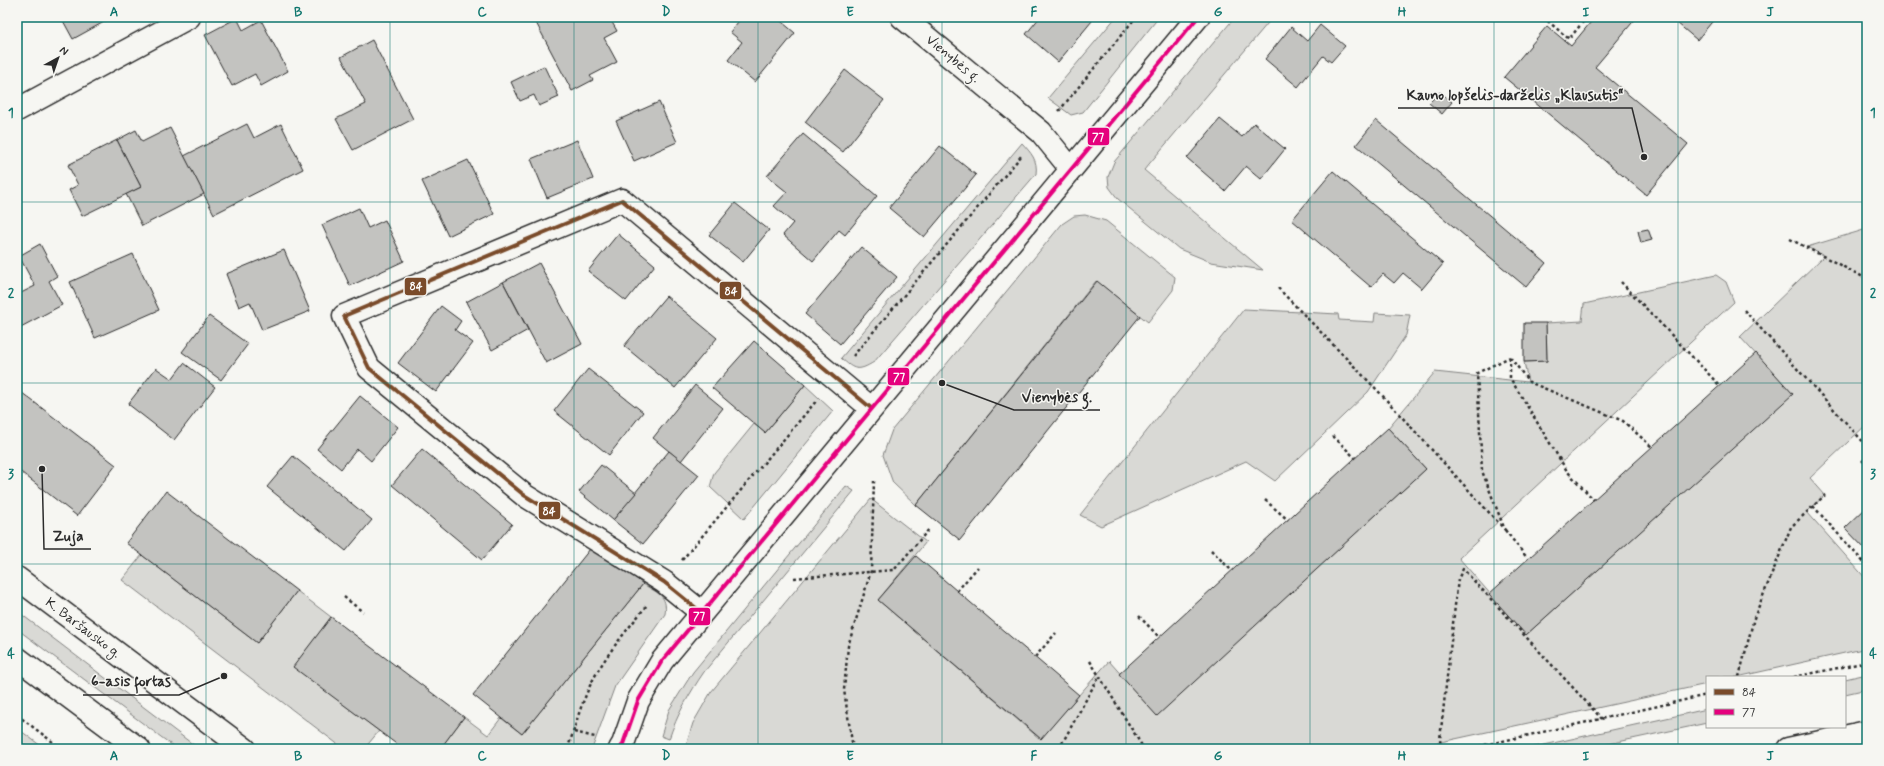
<svg xmlns="http://www.w3.org/2000/svg" width="1884" height="766" viewBox="0 0 1884 766" font-family="Mynerve,sans-serif">
	<rect width="100%" height="100%" fill="#f6f6f2"/>
	<filter id="ink" filterUnits="userSpaceOnUse"><feTurbulence type="fractalNoise" baseFrequency=".025" numOctaves="2"/><feDisplacementMap in="SourceGraphic" scale="8" xChannelSelector="R" yChannelSelector="G"/><feConvolveMatrix kernelMatrix="1 2 1 2 8 2 1 2 1" color-interpolation-filters="sRGB"/></filter>
	<g filter="url(#ink)">
		<g fill="#d9d9d5" stroke="#828280">
			<path d="M 1116,17 L 1159,17 L 1083,112 L 1071,115 L 1048,98 Z"/>
			<path d="M 1235,17 L 1273,17 L 1144,170 L 1263,270 L 1211,262 L 1179,249 L 1118,199 L 1109,187 L 1108,177 L 1114,162 Z"/>
			<path d="M 1022,143 C 1031,153 1038,160 1036,174 L 874,362 C 858,372 854,370 841,358 Z"/>
			<path d="M 1085,215 L 1106,221 L 1175,277 L 1173,290 L 1148,322 L 1096,281 L 916,505 L 893,483 L 883,455 L 892,430 L 1062,224 L 1074,216 Z"/>
			<path d="M 1867,229 L 1867,424 L 1810,478 L 1825,495 L 1807,512 L 1867,580 L 1867,648 L 1737,677 L 1707,677 L 1707,684 L 1409,749 L 685,749 L 693,723 L 711,692 L 871,499 L 926,542 L 878,600 L 1040,739 L 1109,661 L 1157,715 L 1426,469 L 1388,428 L 1435,372 L 1528,382 L 1524,362 L 1547,361 L 1546,323 L 1582,321 L 1584,304 L 1716,275 L 1726,282 L 1734,302 L 1459,558 L 1526,635 L 1792,394 L 1740,337 L 1824,256 L 1807,247 Z"/>
			<path d="M 1244,309 L 1338,314 L 1339,320 L 1374,322 L 1375,313 L 1410,315 L 1406,335 L 1368,392 L 1275,481 L 1246,461 L 1101,526 L 1080,515 Z"/>
			<path d="M 805,385 L 833,411 L 744,519 L 710,487 L 714,473 L 754,424 L 765,433 Z"/>
			<path d="M 846,486 L 854,491 L 704,672 C 689,694 677,715 669,739 L 661,736 L 669,710 L 693,672 Z"/>
			<path d="M 142,555 L 257,643 L 297,591 L 331,617 L 294,667 L 379,731 L 364,749 L 344,749 L 122,580 Z"/>
			<path d="M 643,584 C 657,593 668,595 665,614 L 615,686 L 592,749 L 440,749 L 464,717 L 488,735 L 501,718 L 522,734 Z"/>
			<path d="M 17,611 L 199,749 L 177,749 L 17,629 Z"/>
			<path d="M 1867,674 L 1867,689 L 1845,694 L 1845,679 Z"/>
			<path d="M 1707,709 L 1707,723 L 1585,749 L 1526,749 Z"/>
			<path d="M 17,728 L 45,749 L 30,749 L 17,739 Z"/>
		</g>
		<g fill="#c3c3c0" stroke="#2b2b2b">
			<path d="M 61,17 L 113,17 L 73,39 Z"/>
			<path d="M 533,17 L 609,17 L 617,31 L 604,38 L 617,62 L 590,76 L 593,80 L 572,91 Z"/>
			<path d="M 742,17 L 776,17 L 795,33 L 755,82 L 728,60 L 742,42 L 730,32 Z"/>
			<path d="M 1040,17 L 1088,17 L 1092,21 L 1058,62 L 1026,34 Z"/>
			<path d="M 1595,17 L 1637,17 L 1595,67 L 1688,144 L 1646,195 L 1504,77 L 1547,26 L 1571,46 Z"/>
			<path d="M 1670,17 L 1716,17 L 1697,40 Z"/>
			<path d="M 237,18 L 243,30 L 261,20 L 288,71 L 261,86 L 255,74 L 232,86 L 205,35 Z"/>
			<path d="M 1320,25 L 1345,46 L 1331,62 L 1323,56 L 1298,87 L 1265,59 L 1291,27 L 1307,41 Z"/>
			<path d="M 372,40 L 413,119 L 353,150 L 336,119 L 366,104 L 341,57 Z"/>
			<path d="M 544,66 L 559,97 L 539,106 L 534,95 L 520,101 L 511,82 Z"/>
			<path d="M 845,70 L 884,100 L 843,152 L 805,122 Z"/>
			<path d="M 1440,92 L 1452,102 L 1442,114 L 1429,103 Z"/>
			<path d="M 659,102 L 677,142 L 634,161 L 616,121 Z"/>
			<path d="M 1220,119 L 1242,137 L 1254,123 L 1285,149 L 1261,179 L 1246,166 L 1225,191 L 1187,158 Z"/>
			<path d="M 1376,120 L 1546,263 L 1526,287 L 1356,145 Z"/>
			<path d="M 247,124 L 254,138 L 281,124 L 303,169 L 214,214 L 184,156 Z"/>
			<path d="M 170,128 L 204,194 L 142,226 L 126,194 L 141,187 L 117,140 L 136,130 L 142,142 Z"/>
			<path d="M 803,134 L 877,196 L 845,235 L 839,230 L 813,261 L 783,235 L 793,223 L 774,206 L 787,192 L 767,176 Z"/>
			<path d="M 117,140 L 141,187 L 82,216 L 69,190 L 78,185 L 68,165 Z"/>
			<path d="M 577,140 L 593,179 L 547,198 L 531,159 Z"/>
			<path d="M 940,146 L 976,175 L 924,237 L 889,208 Z"/>
			<path d="M 468,160 L 494,214 L 448,236 L 422,181 Z"/>
			<path d="M 1333,171 L 1443,264 L 1422,289 L 1403,273 L 1394,283 L 1383,274 L 1371,287 L 1292,220 Z"/>
			<path d="M 735,203 L 769,230 L 743,262 L 709,235 Z"/>
			<path d="M 359,208 L 368,228 L 385,220 L 404,261 L 350,286 L 322,225 Z"/>
			<path d="M 1648,229 L 1652,240 L 1641,243 L 1638,231 Z"/>
			<path d="M 618,234 L 655,265 L 626,301 L 588,271 Z"/>
			<path d="M 40,244 L 57,276 L 49,281 L 62,305 L 17,329 L 17,295 L 35,286 L 19,256 Z"/>
			<path d="M 861,247 L 897,277 L 840,344 L 805,314 Z"/>
			<path d="M 284,250 L 310,311 L 262,330 L 250,302 L 239,307 L 226,274 Z"/>
			<path d="M 133,254 L 159,310 L 95,338 L 70,282 Z"/>
			<path d="M 539,263 L 582,344 L 546,363 L 503,282 Z"/>
			<path d="M 1097,281 L 1140,316 L 960,540 L 916,505 Z"/>
			<path d="M 503,282 L 528,330 L 492,350 L 466,302 Z"/>
			<path d="M 666,296 L 717,338 L 675,388 L 624,346 Z"/>
			<path d="M 441,306 L 461,321 L 455,330 L 473,343 L 436,392 L 398,363 Z"/>
			<path d="M 209,316 L 248,344 L 221,380 L 182,352 Z"/>
			<path d="M 1524,323 L 1546,323 L 1547,361 L 1524,362 Z"/>
			<path d="M 754,341 L 805,385 L 765,433 L 712,388 Z"/>
			<path d="M 1756,353 L 1793,394 L 1526,635 L 1489,594 Z"/>
			<path d="M 184,363 L 215,387 L 174,440 L 128,404 L 156,368 L 172,379 Z"/>
			<path d="M 588,369 L 643,412 L 609,455 L 554,411 Z"/>
			<path d="M 695,385 L 723,408 L 681,461 L 653,438 Z"/>
			<path d="M 17,389 L 116,465 L 77,516 L 17,469 Z"/>
			<path d="M 360,396 L 398,427 L 371,461 L 357,449 L 341,469 L 317,449 Z"/>
			<path d="M 1388,428 L 1426,469 L 1157,716 L 1119,674 Z"/>
			<path d="M 422,449 L 512,524 L 482,560 L 392,485 Z"/>
			<path d="M 669,451 L 699,475 L 643,544 L 613,520 Z"/>
			<path d="M 293,456 L 372,520 L 346,551 L 267,487 Z"/>
			<path d="M 601,465 L 636,493 L 613,520 L 579,492 Z"/>
			<path d="M 166,491 L 297,591 L 257,643 L 126,543 Z"/>
			<path d="M 1867,507 L 1867,551 L 1845,528 Z"/>
			<path d="M 594,544 L 643,584 L 522,734 L 473,695 Z"/>
			<path d="M 916,556 L 1079,695 L 1041,739 L 878,600 Z"/>
			<path d="M 331,617 L 464,717 L 440,749 L 403,749 L 293,667 Z"/>
		</g>
		<g fill="none" stroke-linecap="round" stroke-linejoin="round">
			<g stroke="#2b2b2b" stroke-width="25">
				<g id="street">
					<path d="M 902,17 L 1041,132 L 1071,169"/>
					<path d="M 17,110 L 189,17"/>
					<path d="M 701,612 L 664,582 L 524,495 L 369,368 L 344,316 L 622,200 L 871,408"/>
				</g>
			</g>
			<g stroke="#2b2b2b" stroke-width="25">
				<path id="secondary" d="M 620,749 L 623,744 L 638,701 L 662,661 L 1198,17"/>
			</g>
			<g stroke="#2b2b2b" stroke-width="25">
				<g id="primary">
					<path d="M 17,578 L 245,749"/>
					<path d="M 17,658 L 139,749"/>
					<path d="M 1788,749 L 1867,732"/>
				</g>
			</g>
			<g stroke="#2b2b2b" stroke-width="2.5" stroke-dasharray="3 3" stroke-linecap="butt">
				<path d="M 1543,17 L 1569,39 L 1587,17"/>
				<path d="M 1059,111 L 1136,17"/>
				<path d="M 1790,239 L 1867,279"/>
				<path d="M 1621,282 L 1720,386"/>
				<path d="M 1278,288 L 1380,393 L 1505,530 L 1482,471 L 1477,373 L 1510,357"/>
				<path d="M 1744,310 L 1867,446"/>
				<path d="M 853,356 L 1022,155"/>
				<path d="M 1510,357 L 1529,382 L 1623,421 L 1652,447"/>
				<path d="M 1510,357 L 1510,378 L 1567,471 L 1594,500"/>
				<path d="M 1333,436 L 1355,458"/>
				<path d="M 1862,460 L 1867,465"/>
				<path d="M 1265,500 L 1288,520"/>
				<path d="M 1813,506 L 1867,566"/>
				<path d="M 1505,530 L 1528,559"/>
				<path d="M 1211,550 L 1232,571"/>
				<path d="M 682,560 L 817,400"/>
				<path d="M 794,578 L 894,570 L 930,528"/>
				<path d="M 957,591 L 978,567"/>
				<path d="M 344,597 L 363,612"/>
				<path d="M 1139,616 L 1159,637"/>
				<path d="M 1035,657 L 1056,633"/>
				<path d="M 1090,661 L 1144,749"/>
				<path d="M 1739,677 L 1754,618 L 1791,527 L 1825,495"/>
				<path d="M 1794,677 L 1867,662"/>
				<path d="M 17,715 L 62,749"/>
				<path d="M 574,732 L 595,737"/>
				<path d="M 567,749 C 574,733 577,716 584,700 C 597,664 624,634 647,605"/>
				<path d="M 853,749 L 844,690 L 848,646 L 871,571 L 874,481"/>
				<path d="M 1059,749 L 1099,676"/>
				<path d="M 1441,749 L 1440,739 L 1458,579 L 1463,569 L 1602,719"/>
				<path d="M 1467,749 L 1707,695"/>
			</g>
			<use href="#street" stroke="#f6f6f2" stroke-width="22"/>
			<use href="#secondary" stroke="#f6f6f2" stroke-width="22"/>
			<use href="#primary" stroke="#f6f6f2" stroke-width="22"/>
			<g stroke="#f6f6f2" stroke-width="7">
				<path id="bus-1" d="M 701,612 L 664,582 L 524,495 L 369,368 L 344,316 L 622,200 L 871,408"/>
			</g>
			<g stroke="#f6f6f2" stroke-width="7">
				<path id="bus-2" d="M 620,749 L 623,744 L 638,701 L 662,661 L 1198,17"/>
			</g>
			<use href="#bus-1" stroke="#7a4b2a" stroke-width="4"/>
			<use href="#bus-2" stroke="#e5007d" stroke-width="4"/>
		</g>
	</g>
	<path fill="none" stroke="#0f766e" stroke-width="1" stroke-opacity="0.55" d="M 206,17 L 206,749M 390,17 L 390,749M 574,17 L 574,749M 758,17 L 758,749M 942,17 L 942,749M 1126,17 L 1126,749M 1310,17 L 1310,749M 1494,17 L 1494,749M 1678,17 L 1678,749M 17,202 L 1867,202M 17,383 L 1867,383M 17,564 L 1867,564"/>
	<g text-anchor="middle" dominant-baseline="central" stroke-width="3" stroke-linejoin="round" paint-order="stroke">
		<g font-size="14" fill="#2b2b2b" stroke="#f6f6f2">
			<text transform="translate(953 59) rotate(40)">Vienybės g.</text>
			<text transform="translate(83 628) rotate(37)">K. Baršausko g.</text>
		</g>
	</g>
	<path fill="none" stroke="#2b2b2b" stroke-width="1.5" d="M1644 157L1632 108H1398M942 383L1014 410H1100M42 469L44 549H91M224 676L179 695H83"/>
	<g fill="#2b2b2b" stroke="#f6f6f2" stroke-width="1.5">
		<circle cx="1644" cy="157" r="4"/>
		<circle cx="942" cy="383" r="4"/>
		<circle cx="42" cy="469" r="4"/>
		<circle cx="224" cy="676" r="4"/>
	</g>
	<g font-size="15" text-anchor="middle" font-weight="bold" fill="#2b2b2b" stroke="#f6f6f2" stroke-width="3" stroke-linejoin="round" paint-order="stroke">
		<text x="1515" y="100">Kauno lopšelis-darželis „Klausutis“</text>
		<text x="1057" y="402">Vienybės g.</text>
		<text x="68" y="541">Zuja</text>
		<text x="131" y="686">6-asis fortas</text>
	</g>
	<g stroke="#f6f6f2" stroke-width="1.5">
		<rect x="1087" y="127" width="23" height="19" rx="4" fill="#e5007d"/>
		<rect x="404" y="277" width="23" height="19" rx="4" fill="#7a4b2a"/>
		<rect x="719" y="281" width="23" height="19" rx="4" fill="#7a4b2a"/>
		<rect x="887" y="367" width="23" height="19" rx="4" fill="#e5007d"/>
		<rect x="538" y="501" width="23" height="19" rx="4" fill="#7a4b2a"/>
		<rect x="688" y="607" width="23" height="19" rx="4" fill="#e5007d"/>
	</g>
	<g font-size="11" text-anchor="middle" font-weight="bold" fill="#fff">
		<text x="1098" y="141">77</text>
		<text x="416" y="290">84</text>
		<text x="731" y="295">84</text>
		<text x="899" y="381">77</text>
		<text x="549" y="515">84</text>
		<text x="699" y="620">77</text>
	</g>
	<rect width="1884" height="766" fill="none" stroke="#f6f6f2" stroke-width="44"/>
	<rect x="1706" y="676" width="140" height="52" fill="#f6f6f2" stroke="#a5a5a2"/>
	<rect x="1714" y="689" width="20" height="6" fill="#7a4b2a" stroke="#a5a5a2"/>
	<text x="1742" y="696" font-size="12" fill="#2b2b2b">84</text>
	<rect x="1714" y="709" width="20" height="6" fill="#e5007d" stroke="#a5a5a2"/>
	<text x="1742" y="716" font-size="12" fill="#2b2b2b">77</text>
	<g transform="translate(58 58) rotate(40)" stroke="#f6f6f2" stroke-width="3" paint-order="stroke">
	<path d="M0-3L7 15L0 10L-7 15Z" fill="#2b2b2b"/>
	<text y="-6" font-size="11" font-weight="bold" text-anchor="middle" fill="#2b2b2b">N</text>
	</g>
	<rect x="22" y="22" width="1840" height="722" fill="none" stroke="#0f766e" stroke-width="1.5"/>
	<g font-size="13" text-anchor="middle" font-weight="bold" fill="#0f766e">
		<text x="114" y="16">A</text>
		<text x="298" y="16">B</text>
		<text x="482" y="16">C</text>
		<text x="666" y="16">D</text>
		<text x="850" y="16">E</text>
		<text x="1034" y="16">F</text>
		<text x="1218" y="16">G</text>
		<text x="1402" y="16">H</text>
		<text x="1586" y="16">I</text>
		<text x="1770" y="16">J</text>
		<text x="11" y="117">1</text>
		<text x="1873" y="117">1</text>
		<text x="11" y="297">2</text>
		<text x="1873" y="297">2</text>
		<text x="11" y="478">3</text>
		<text x="1873" y="478">3</text>
		<text x="11" y="658">4</text>
		<text x="1873" y="658">4</text>
		<text x="114" y="760">A</text>
		<text x="298" y="760">B</text>
		<text x="482" y="760">C</text>
		<text x="666" y="760">D</text>
		<text x="850" y="760">E</text>
		<text x="1034" y="760">F</text>
		<text x="1218" y="760">G</text>
		<text x="1402" y="760">H</text>
		<text x="1586" y="760">I</text>
		<text x="1770" y="760">J</text>
	</g>
</svg>
